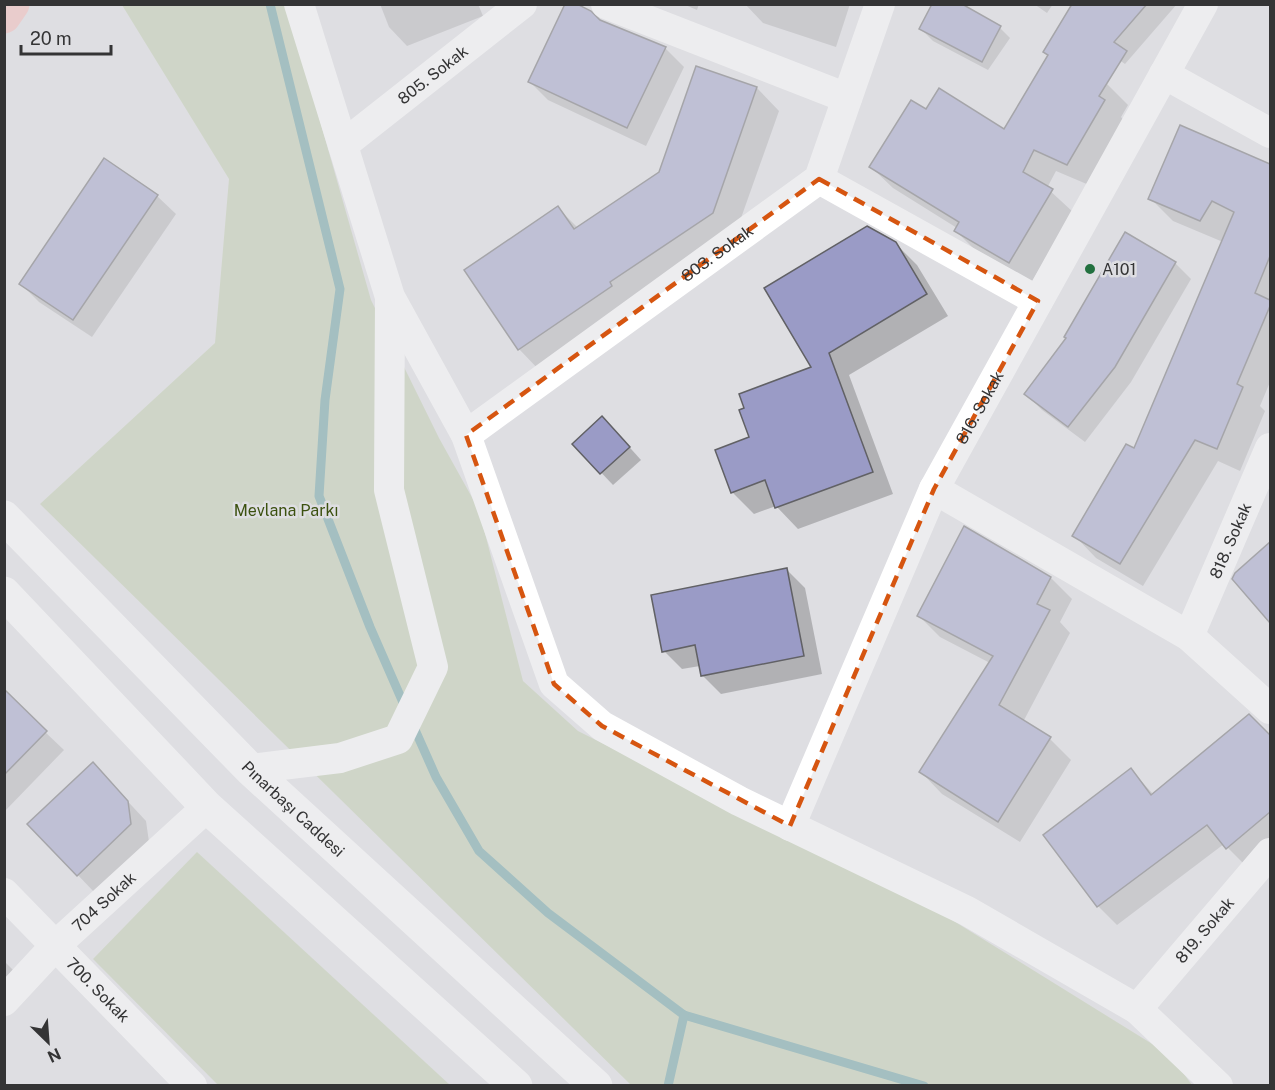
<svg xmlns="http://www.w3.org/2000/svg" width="1275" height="1090" viewBox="0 0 1275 1090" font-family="'Public Sans',sans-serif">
	<rect width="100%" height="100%" fill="#dedee2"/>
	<g fill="#bdcba9">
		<path d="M 122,5 L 287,5 L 371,300 L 439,438 L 479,510 L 523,681 L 578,731 L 944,915 L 1170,1055 L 1192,1085 L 631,1085 L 40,504 L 215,343 L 229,179 Z"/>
		<path d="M 197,852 L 450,1085 L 218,1085 L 93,959 Z"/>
	</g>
	<g fill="#0003">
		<path d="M 380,4 L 478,4 L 483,16 L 407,46 L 389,27 Z"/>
		<path d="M 683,4 L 699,4 L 697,10 Z"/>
		<path d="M 745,4 L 850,4 L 836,47 L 763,23 Z"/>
		<path d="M 1034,4 L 1053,4 L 1047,13 Z"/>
		<path d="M 1074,4 L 1177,4 L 1125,64 L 1082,34 Z"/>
		<path d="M 599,21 L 665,48 L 684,67 L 646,146 L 548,100 L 530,82 Z"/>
		<path d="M 998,26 L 1010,38 L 988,70 L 933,41 L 921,29 Z"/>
		<path d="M 1050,54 L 1107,84 L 1128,105 L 1121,117 L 1126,123 L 1089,185 L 1056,171 L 1047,188 L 1073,212 L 1031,283 L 977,252 L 955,230 L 957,228 L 893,188 L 871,167 L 927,111 L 1005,131 Z"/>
		<path d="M 697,68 L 757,88 L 779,111 L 735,235 L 541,372 L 519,349 L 557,207 L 578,228 L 660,173 Z"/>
		<path d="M 1181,127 L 1270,165 L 1270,382 L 1260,406 L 1265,411 L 1240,471 L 1218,461 L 1143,586 L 1096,558 L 1074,535 L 1134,450 L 1223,242 L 1173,221 L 1150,198 Z"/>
		<path d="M 157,196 L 176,214 L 92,337 L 39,302 L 21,284 Z"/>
		<path d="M 895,243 L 917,265 L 948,316 L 849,375 L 893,494 L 798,529 L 776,506 L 754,514 L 732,492 L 751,438 L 813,368 Z"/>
		<path d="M 1175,263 L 1191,279 L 1131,382 L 1085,442 L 1042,410 L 1026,394 Z"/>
		<path d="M 614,430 L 641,460 L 613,485 L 574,444 Z"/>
		<path d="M 1270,544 L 1270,620 L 1234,579 Z"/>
		<path d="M 787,570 L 805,588 L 822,674 L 721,694 L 702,675 L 700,666 L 682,669 L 664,651 Z"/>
		<path d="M 1051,578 L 1072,599 L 1060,622 L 1070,633 L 1023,722 L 1050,739 L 1071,760 L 1020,842 L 942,794 L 921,772 L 990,663 L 940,637 L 919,616 Z"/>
		<path d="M 4,693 L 64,750 L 4,812 Z"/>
		<path d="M 1249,715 L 1270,735 L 1270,846 L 1246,866 L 1224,844 L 1117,925 L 1098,906 L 1045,835 L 1131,770 L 1154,795 Z"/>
		<path d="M 93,764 L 146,821 L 149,842 L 96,894 L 29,824 Z"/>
		<path d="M 4,961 L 15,972 L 4,983 Z"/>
	</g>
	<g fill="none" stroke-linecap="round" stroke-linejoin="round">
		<g stroke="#5d999a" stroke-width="9">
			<path d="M 270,4 L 340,289 L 325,400 L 319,496 L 370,627 L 405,707"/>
			<path d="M 412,723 L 436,777 L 479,851 L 548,913 L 684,1015 L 924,1086"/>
			<path d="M 668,1086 L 684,1015"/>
		</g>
	</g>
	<g fill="#9a9bc6" stroke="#616165" stroke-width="1.5">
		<path d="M 565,4 L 577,4 L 591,11 L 600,20 L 666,47 L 627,128 L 528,82 Z"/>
		<path d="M 932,4 L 962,4 L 1001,26 L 982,62 L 919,29 Z"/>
		<path d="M 1072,4 L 1147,4 L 1114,42 L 1127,51 L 1099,96 L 1105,100 L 1067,165 L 1034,150 L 1023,172 L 1053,189 L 1009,263 L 954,231 L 959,222 L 869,167 L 911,100 L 926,109 L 939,88 L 1004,129 L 1048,55 L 1043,52 Z"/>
		<path d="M 696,66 L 757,87 L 713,213 L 610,282 L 612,286 L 518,350 L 464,270 L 558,206 L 574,229 L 659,172 Z"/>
		<path d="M 1180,125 L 1270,164 L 1270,256 L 1255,293 L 1270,300 L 1270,306 L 1237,384 L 1243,387 L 1217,449 L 1195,440 L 1120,564 L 1072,536 L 1126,444 L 1134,448 L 1234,212 L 1212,201 L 1200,221 L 1148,199 Z"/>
		<path d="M 104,158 L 158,195 L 73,320 L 19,284 Z"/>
		<path d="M 867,226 L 896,242 L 927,294 L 829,353 L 873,472 L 775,508 L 765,480 L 731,493 L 715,450 L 749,437 L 739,410 L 744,408 L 739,394 L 811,367 L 764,288 Z"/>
		<path d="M 1125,232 L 1176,262 L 1115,367 L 1068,427 L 1024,394 L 1066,338 L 1064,337 Z"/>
		<path d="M 602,416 L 630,447 L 600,474 L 572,444 Z"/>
		<path d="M 964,526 L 1051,577 L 1037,604 L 1050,610 L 999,705 L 1051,737 L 998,822 L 919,772 L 993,656 L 917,616 Z"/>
		<path d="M 1270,542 L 1270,623 L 1232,579 L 1235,573 Z"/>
		<path d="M 787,568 L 804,656 L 701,676 L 695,645 L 662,652 L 651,595 Z"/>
		<path d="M 4,689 L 47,731 L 4,775 Z"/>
		<path d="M 1249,714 L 1270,735 L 1270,812 L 1226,849 L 1207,825 L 1097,907 L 1043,835 L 1131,768 L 1151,795 Z"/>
		<path d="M 93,762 L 128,801 L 131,824 L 77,876 L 27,824 Z"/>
	</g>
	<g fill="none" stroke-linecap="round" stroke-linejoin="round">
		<g stroke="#fff" stroke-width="30">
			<path d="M 299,4 L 390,297 L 466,435 L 554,684 L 602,726 L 739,801 L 967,911 L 1137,1009 L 1218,1086"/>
			<path d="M 606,4 L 847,98"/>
			<path d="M 1164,74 L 1270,133"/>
			<path id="s1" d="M 343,145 L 522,4"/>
			<path d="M 819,179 L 1038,301"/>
			<path id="s2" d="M 466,435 L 819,179 L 880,4"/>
			<path d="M 934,489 L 1189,636 L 1270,709"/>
			<path id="s3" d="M 1189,636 L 1270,448"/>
			<path d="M 250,769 L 340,758 L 398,739 L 433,667 L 389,490 L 390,300"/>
			<path id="s4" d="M 790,826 L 934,489 L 1203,4"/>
			<path id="s5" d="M 4,893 L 192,1086"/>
			<path id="s6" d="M 4,1001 L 56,945 L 207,807"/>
			<path id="s7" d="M 1137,1009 L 1270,853"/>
		</g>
		<g stroke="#fff" stroke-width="33">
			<path id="s8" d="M 4,517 L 250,769 L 596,1086"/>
			<path d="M 4,593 L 207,807 L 516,1086"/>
		</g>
		<path stroke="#f5b6b2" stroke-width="33" d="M 4,17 L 13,4"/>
	</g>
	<path d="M0 0H1275V1090H0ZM 819,179 L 1038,301 L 934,489 L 790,826 L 602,726 L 554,684 L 466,435 Z" fill="#dedee2" fill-opacity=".55" fill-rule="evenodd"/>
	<path fill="none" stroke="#d65510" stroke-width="4.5" stroke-dasharray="12 8" stroke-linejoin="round" d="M 819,179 L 1038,301 L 934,489 L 790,826 L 602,726 L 554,684 L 466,435 Z"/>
	<circle fill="#22703f" stroke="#dedee2" stroke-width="2" cx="1090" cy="269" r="6"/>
	<g text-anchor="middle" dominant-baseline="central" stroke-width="5" stroke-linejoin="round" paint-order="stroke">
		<g font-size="16" fill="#343435" stroke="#dedee2">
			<text stroke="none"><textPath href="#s1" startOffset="114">805. Sokak</textPath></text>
			<text stroke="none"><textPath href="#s2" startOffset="310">803. Sokak</textPath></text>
			<text stroke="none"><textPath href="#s4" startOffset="460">816. Sokak</textPath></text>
			<text stroke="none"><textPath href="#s3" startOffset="104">818. Sokak</textPath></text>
			<text stroke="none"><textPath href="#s8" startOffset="411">Pınarbaşı Caddesi</textPath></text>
			<text stroke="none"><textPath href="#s6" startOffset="141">704 Sokak</textPath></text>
			<text stroke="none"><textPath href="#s7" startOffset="104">819. Sokak</textPath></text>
			<text stroke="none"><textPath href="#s5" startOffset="135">700. Sokak</textPath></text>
		</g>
		<g font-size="16" fill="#343435" stroke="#dedee2" text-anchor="start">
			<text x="1102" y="269">A101</text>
		</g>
		<g font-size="16" fill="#3c5110" stroke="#dedee2">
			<text x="286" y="510">Mevlana Parkı</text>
		</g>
	</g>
	<rect width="1275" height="1090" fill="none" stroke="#343435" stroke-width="12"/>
	<g transform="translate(48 1042) rotate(155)" stroke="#dedee2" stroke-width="4.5" paint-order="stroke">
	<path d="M0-4.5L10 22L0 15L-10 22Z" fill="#343435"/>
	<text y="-9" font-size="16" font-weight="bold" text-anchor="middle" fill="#343435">N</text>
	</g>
	<path d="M21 45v9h90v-9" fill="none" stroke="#343435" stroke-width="3"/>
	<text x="30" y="45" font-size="18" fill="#343435" stroke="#dedee2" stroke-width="4.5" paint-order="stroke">20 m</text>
</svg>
